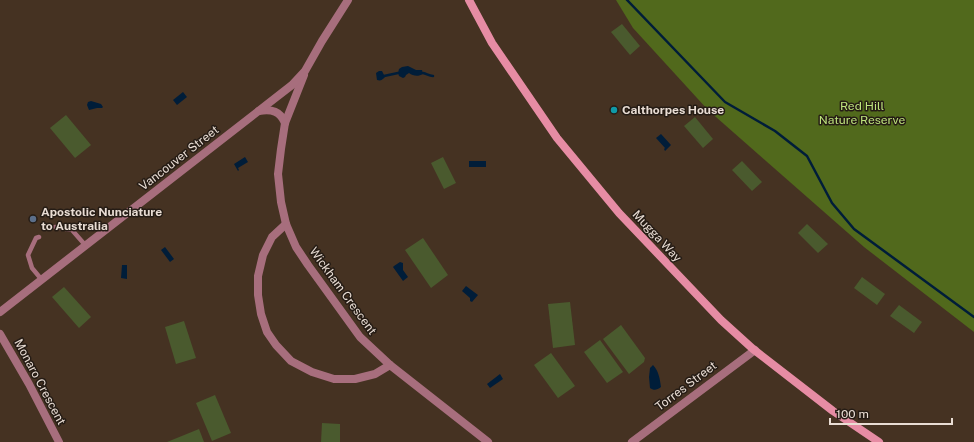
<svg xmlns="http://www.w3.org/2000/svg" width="974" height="442" viewBox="0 0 974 442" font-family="'Public Sans',sans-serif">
	<rect width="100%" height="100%" fill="#453222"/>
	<g fill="#4a5a2e">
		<path d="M 622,24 L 640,46 L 630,55 L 611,32 Z"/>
		<path d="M 66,115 L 91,145 L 75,158 L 50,128 Z"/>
		<path d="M 695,117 L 713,139 L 703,148 L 684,126 Z"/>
		<path d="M 443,157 L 456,183 L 444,189 L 431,163 Z"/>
		<path d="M 742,161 L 762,182 L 752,191 L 732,170 Z"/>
		<path d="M 807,224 L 828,244 L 818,253 L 798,233 Z"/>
		<path d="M 423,238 L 448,275 L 431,288 L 405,250 Z"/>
		<path d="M 862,277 L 885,294 L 877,305 L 854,288 Z"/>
		<path d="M 64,287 L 91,317 L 79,328 L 52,297 Z"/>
		<path d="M 570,302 L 575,345 L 553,348 L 548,304 Z"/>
		<path d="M 899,305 L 922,322 L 914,333 L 890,316 Z"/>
		<path d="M 184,321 L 196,358 L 176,364 L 165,327 Z"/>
		<path d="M 621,325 L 645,358 L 644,362 L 629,374 L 603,339 Z"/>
		<path d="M 600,340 L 623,372 L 607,383 L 584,352 Z"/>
		<path d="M 551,353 L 575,386 L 558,398 L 534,365 Z"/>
		<path d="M 215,395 L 231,433 L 212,441 L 196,403 Z"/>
		<path d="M 322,423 L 340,424 L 340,442 L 321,442 Z"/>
		<path d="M 199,429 L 204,442 L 167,442 Z"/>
	</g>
	<path fill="#51691c" d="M 616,0 L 974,0 L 974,332 L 864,247 L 708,110 L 633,28 Z"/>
	<g fill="#001d39">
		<path d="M 408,66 L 416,70 L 422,70 L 423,74 C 418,77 413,76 409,73 L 406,75 L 405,77 L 403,78 L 399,76 L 398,73 L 399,69 L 402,67 Z"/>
		<path d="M 379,71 L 382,71 L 385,77 C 382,80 381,81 377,80 L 376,73 Z"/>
		<path d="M 183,92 L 187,97 L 177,105 L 173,100 Z"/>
		<path d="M 91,101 L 101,104 L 103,107 L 102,108 L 97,108 L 89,110 L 87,105 L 88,102 Z"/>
		<path d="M 661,134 L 671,145 L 665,151 L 664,149 L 665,148 L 656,138 Z"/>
		<path d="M 245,157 L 248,162 L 238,168 L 239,170 L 238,171 L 234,164 Z"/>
		<rect x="469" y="161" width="17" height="6"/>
		<path d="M 165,247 L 174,259 L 170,262 L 161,250 Z"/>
		<path d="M 400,262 L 403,263 L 403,270 L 408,277 L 403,281 L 393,267 L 394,266 Z"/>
		<path d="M 122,265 L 127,265 L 127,279 L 121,278 Z"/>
		<path d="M 466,286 L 478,295 L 472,302 L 470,301 L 470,298 L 462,291 Z"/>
		<path d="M 653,365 C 659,371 660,380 661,387 C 657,390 654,391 650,388 L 649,377 L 650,368 Z"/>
		<path d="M 500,374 L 503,379 L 490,388 L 487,384 Z"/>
	</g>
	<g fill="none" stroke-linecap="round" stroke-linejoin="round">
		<g stroke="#001d39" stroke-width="2.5">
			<path d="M 627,0 L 725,102 L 775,131 L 807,156 L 832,203 L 854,229 L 974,317"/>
			<path d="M 423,73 C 427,74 429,76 433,76"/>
			<path d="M 384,76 L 398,73"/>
		</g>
		<g stroke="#a76e7d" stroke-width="4.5">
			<path d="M 55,227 L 72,230 L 86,246"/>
			<path d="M 39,237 L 36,238 L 28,255 L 32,268 L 42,280"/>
		</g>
		<g stroke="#a76e7d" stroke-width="8">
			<path d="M 304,75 L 285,123 L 281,149 L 278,174 L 281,202 L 286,224 L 296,247 L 308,265 L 360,337 L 390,365 L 488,442"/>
			<path d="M 259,111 C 272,109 280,111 285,123"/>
			<path d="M 286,224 L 272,237 L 263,255 L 258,276 L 258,295 L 261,314 L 267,332 L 276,345 L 291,361 L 312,372 L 334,379 L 355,379 L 375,374 L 390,365"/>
			<path d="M 0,312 L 292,85 L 305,71 L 322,41 L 348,0"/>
			<path d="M 0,334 L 29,384 L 59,442"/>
			<path d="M 632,442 L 755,350"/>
		</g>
		<path stroke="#e68ca4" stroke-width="8" d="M 469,0 L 492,43 L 557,138 L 619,213 L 721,320 L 753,349 L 833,411 L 879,442"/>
	</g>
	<circle fill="#0f9aa8" stroke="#251c15" stroke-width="1.5" cx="614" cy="110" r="4"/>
	<circle fill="#5c6f8a" stroke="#251c15" stroke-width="1.5" cx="33" cy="219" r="4"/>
	<g text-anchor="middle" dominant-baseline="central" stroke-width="3" stroke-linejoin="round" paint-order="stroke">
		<g font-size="12" fill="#bee37d" stroke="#251c15">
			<text x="862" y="106">Red Hill<tspan x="862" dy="14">Nature Reserve</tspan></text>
		</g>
		<g font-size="12" font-weight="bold" fill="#e9ddd4" stroke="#251c15" text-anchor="start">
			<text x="622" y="110">Calthorpes House</text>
			<text x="41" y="212">Apostolic Nunciature<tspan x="41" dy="14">to Australia</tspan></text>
		</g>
		<g font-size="12" fill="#e9ddd4" stroke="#251c15">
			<text transform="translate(179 158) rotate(-38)">Vancouver Street</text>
			<text transform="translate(657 236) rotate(47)">Mugga Way</text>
			<text transform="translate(343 291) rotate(54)">Wickham Crescent</text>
			<text transform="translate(40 382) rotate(62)">Monaro Crescent</text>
			<text transform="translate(686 386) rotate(-37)">Torres Street</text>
		</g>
	</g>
	<path d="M830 418v6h122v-6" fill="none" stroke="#e9ddd4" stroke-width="2"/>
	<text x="836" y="418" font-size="12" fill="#e9ddd4" stroke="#251c15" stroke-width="3" paint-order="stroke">100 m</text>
</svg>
